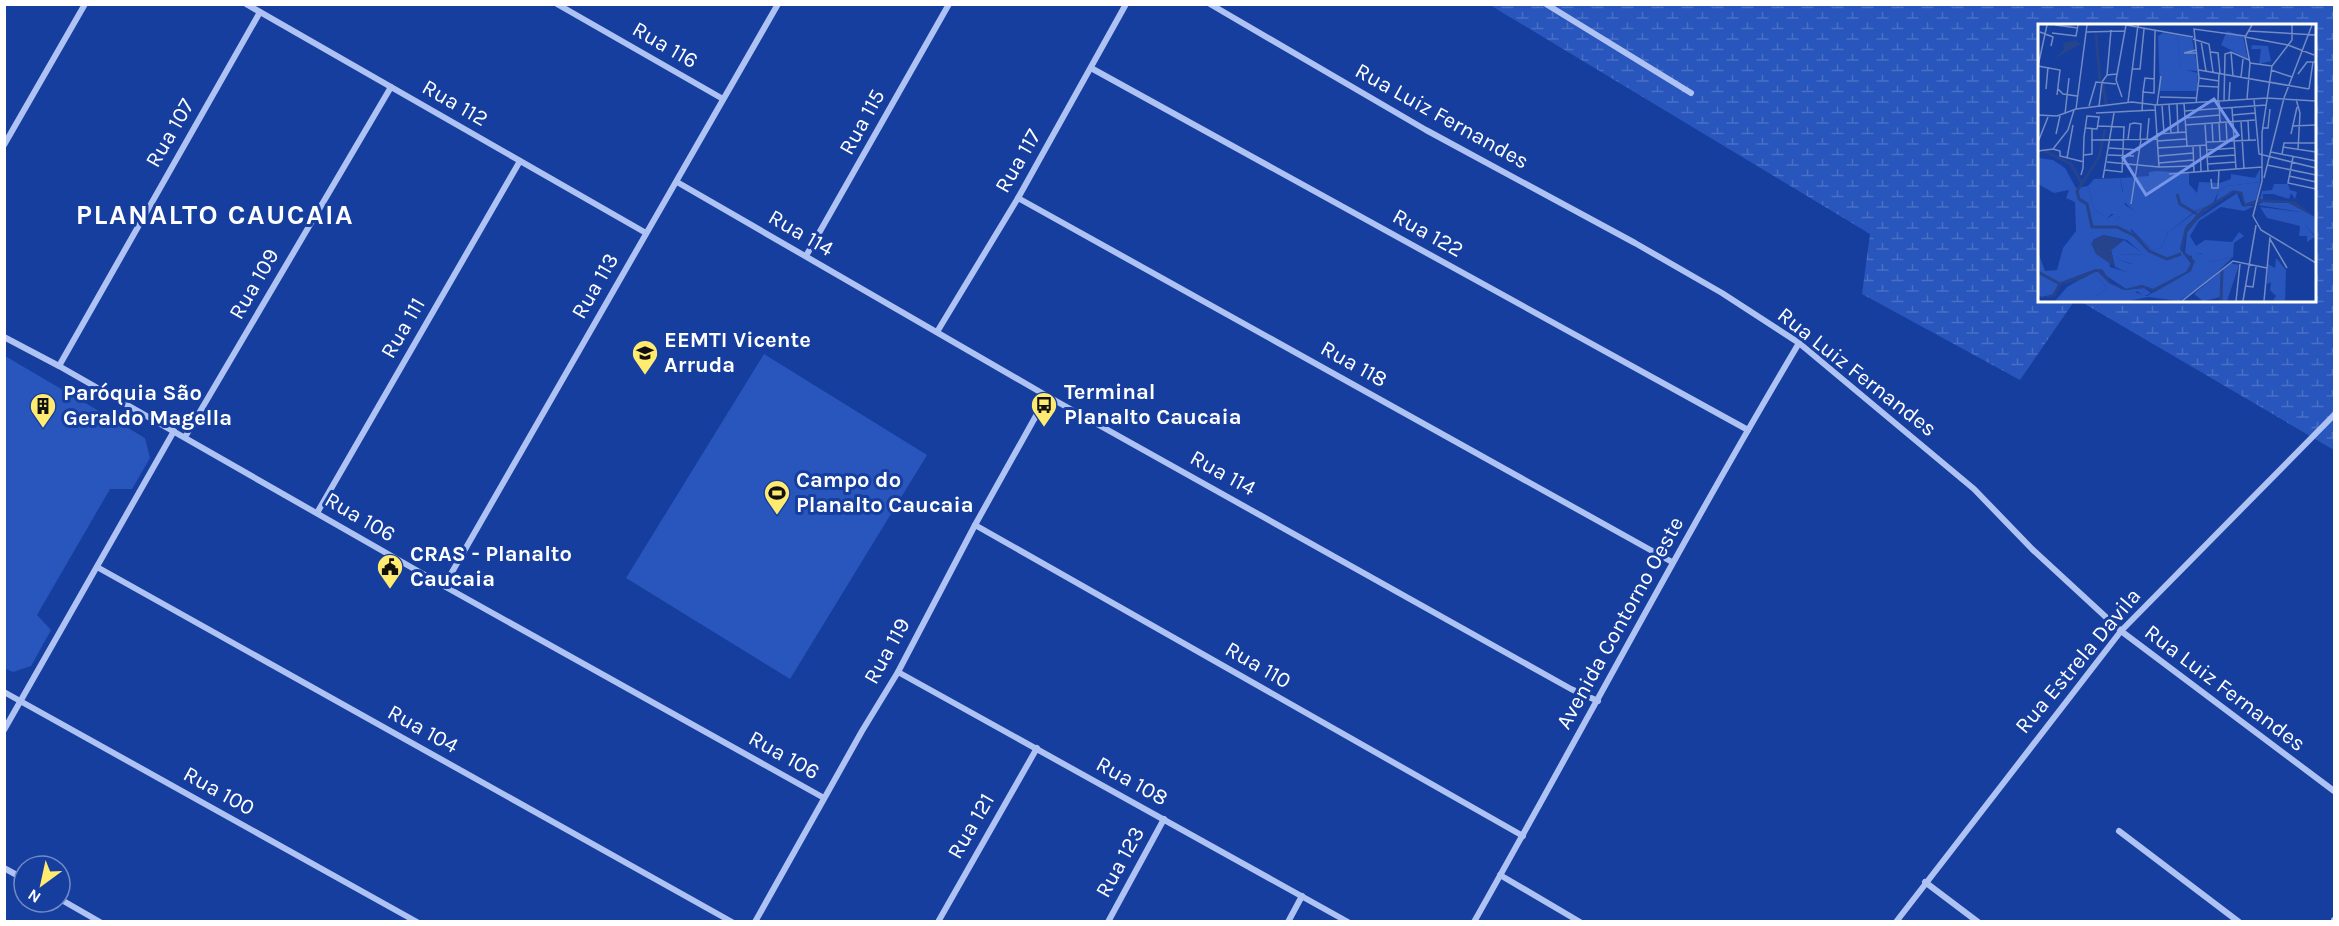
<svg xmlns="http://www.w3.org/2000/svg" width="2339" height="926" viewBox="0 0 2339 926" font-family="Karla,sans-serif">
	<defs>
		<pattern id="wetland-marsh" width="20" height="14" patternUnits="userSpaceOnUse" patternTransform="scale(1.5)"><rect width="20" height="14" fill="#2956bc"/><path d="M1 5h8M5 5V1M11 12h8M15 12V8" fill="none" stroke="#496fc6"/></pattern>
	</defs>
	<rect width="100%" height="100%" fill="#163e9e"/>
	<path fill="url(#wetland-marsh)" d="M 1490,5 L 2334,5 L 2334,450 L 2078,300 L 2314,300 L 2314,26 L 2039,26 L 2039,300 L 2075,300 L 2020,380 L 1862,294 L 1870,234 Z"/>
	<g fill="#2956bc">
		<path d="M 764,354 L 927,455 L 790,679 L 626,578 Z"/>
		<path d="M 5,356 L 145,438 L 150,458 L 132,489 L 110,489 L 37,615 L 51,630 L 31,666 L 13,672 L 4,668 Z"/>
	</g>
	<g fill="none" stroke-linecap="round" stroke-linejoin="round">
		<g stroke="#aec3f3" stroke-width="6">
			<path d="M 246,4 L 646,233"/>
			<path d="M 557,4 L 723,99"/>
			<path d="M 1210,4 L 1426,130 L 1635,243 L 1722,293 L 1799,343 L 1974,489 L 2032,549 L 2121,631 L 2334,791"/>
			<path d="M 1546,4 L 1691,93"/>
			<path d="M 1091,68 L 1748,430"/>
			<path d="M 4,145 L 85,4"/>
			<path d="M 677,182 L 1047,396 L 1571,689 L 1598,701"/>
			<path d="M 1018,198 L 1672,562"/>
			<path d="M 806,256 L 949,4"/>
			<path d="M 937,332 L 1018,198 L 1126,4"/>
			<path d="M 4,337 L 59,366 L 444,586 L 824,798"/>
			<path d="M 59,366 L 260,12"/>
			<path d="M 185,437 L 391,87"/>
			<path d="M 317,513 L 520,161"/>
			<path d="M 975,525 L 1523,836"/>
			<path d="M 97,567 L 732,922"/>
			<path d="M 444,586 L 778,4"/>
			<path d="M 898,672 L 1348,922"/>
			<path d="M 4,692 L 417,922"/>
			<path d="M 4,730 L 174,431"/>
			<path d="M 2119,831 L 2239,922"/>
			<path d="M 4,868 L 24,879"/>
			<path d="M 1500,875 L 1580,922"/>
			<path d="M 1925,882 L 1978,922"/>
			<path d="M 60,899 L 100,922"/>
			<path d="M 755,922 L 862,731 L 898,672 L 975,525 L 1047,396"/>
			<path d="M 938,922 L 1037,748"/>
			<path d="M 1108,922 L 1164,819"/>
			<path d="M 1288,922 L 1302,896"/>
			<path d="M 1474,922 C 1583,729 1686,533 1799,343"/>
			<path d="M 1896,922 L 2121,631 L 2334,415"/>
			<path d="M 2334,922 L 2334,920"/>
		</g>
	</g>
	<defs>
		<g id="school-pin" transform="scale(1.35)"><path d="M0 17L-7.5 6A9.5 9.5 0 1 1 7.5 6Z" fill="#ffeb70" stroke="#163e9e"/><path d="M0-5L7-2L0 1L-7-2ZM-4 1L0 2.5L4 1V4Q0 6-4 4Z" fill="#111"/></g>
		<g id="bus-pin" transform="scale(1.35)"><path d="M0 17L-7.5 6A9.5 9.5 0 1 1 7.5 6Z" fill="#ffeb70" stroke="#163e9e"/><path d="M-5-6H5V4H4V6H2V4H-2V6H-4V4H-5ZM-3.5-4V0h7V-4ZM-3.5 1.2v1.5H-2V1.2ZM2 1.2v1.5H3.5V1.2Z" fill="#111"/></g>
		<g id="building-pin" transform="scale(1.35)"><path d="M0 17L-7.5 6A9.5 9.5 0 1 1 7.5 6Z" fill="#ffeb70" stroke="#163e9e"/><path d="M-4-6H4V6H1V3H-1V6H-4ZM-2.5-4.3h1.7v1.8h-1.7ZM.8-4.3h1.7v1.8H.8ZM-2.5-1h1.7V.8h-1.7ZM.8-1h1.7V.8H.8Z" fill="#111"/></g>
		<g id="stadium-pin" transform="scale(1.35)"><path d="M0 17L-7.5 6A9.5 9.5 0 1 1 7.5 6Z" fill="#ffeb70" stroke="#163e9e"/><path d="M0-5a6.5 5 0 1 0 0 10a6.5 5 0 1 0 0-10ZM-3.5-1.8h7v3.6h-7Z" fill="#111"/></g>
		<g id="civic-pin" transform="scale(1.35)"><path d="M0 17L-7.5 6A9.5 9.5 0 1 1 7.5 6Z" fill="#ffeb70" stroke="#163e9e"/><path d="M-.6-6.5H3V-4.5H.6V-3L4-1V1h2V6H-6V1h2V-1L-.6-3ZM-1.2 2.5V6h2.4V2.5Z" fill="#111"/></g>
	</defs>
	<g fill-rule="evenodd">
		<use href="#school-pin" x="645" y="353"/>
		<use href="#bus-pin" x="1044" y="405"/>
		<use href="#building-pin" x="43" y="406"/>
		<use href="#stadium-pin" x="777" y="493"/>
		<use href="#civic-pin" x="390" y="567"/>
	</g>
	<g text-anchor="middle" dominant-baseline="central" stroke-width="6" stroke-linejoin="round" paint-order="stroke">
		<g font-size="22" fill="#fff" stroke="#163e9e">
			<text transform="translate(665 45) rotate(30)">Rua 116</text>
			<text transform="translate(455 103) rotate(30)">Rua 112</text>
			<text transform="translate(1442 116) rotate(29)">Rua Luiz Fernandes</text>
			<text transform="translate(862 122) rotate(-61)">Rua 115</text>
			<text transform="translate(170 133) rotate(-60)">Rua 107</text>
			<text transform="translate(1018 161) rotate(-60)">Rua 117</text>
			<text transform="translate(801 233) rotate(30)">Rua 114</text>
			<text transform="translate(1428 233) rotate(29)">Rua 122</text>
			<text transform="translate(254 284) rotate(-60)">Rua 109</text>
			<text transform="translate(595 286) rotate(-60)">Rua 113</text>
			<text transform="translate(403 328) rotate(-60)">Rua 111</text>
			<text transform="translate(1354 364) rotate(29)">Rua 118</text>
			<text transform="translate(1857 372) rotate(38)">Rua Luiz Fernandes</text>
			<text transform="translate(1223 473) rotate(29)">Rua 114</text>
			<text transform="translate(360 517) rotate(30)">Rua 106</text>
			<text transform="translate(1620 623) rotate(-61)">Avenida Contorno Oeste</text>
			<text transform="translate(887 651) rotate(-61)">Rua 119</text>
			<text transform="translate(2078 661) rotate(-50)">Rua Estrela Davila</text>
			<text transform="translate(1258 665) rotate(30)">Rua 110</text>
			<text transform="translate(2225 688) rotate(37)">Rua Luiz Fernandes</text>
			<text transform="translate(423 729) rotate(29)">Rua 104</text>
			<text transform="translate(784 755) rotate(29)">Rua 106</text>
			<text transform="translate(1132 781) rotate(29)">Rua 108</text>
			<text transform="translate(219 791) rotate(29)">Rua 100</text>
			<text transform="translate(971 826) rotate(-60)">Rua 121</text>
			<text transform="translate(1120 862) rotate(-61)">Rua 123</text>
		</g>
		<g font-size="22" font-weight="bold" fill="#fff" stroke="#163e9e" text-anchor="start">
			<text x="664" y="340">EEMTI Vicente<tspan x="664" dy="25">Arruda</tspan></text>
			<text x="1064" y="392">Terminal<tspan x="1064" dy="25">Planalto Caucaia</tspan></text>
			<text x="63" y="393">Paróquia São<tspan x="63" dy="25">Geraldo Magella</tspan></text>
			<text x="796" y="480">Campo do<tspan x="796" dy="25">Planalto Caucaia</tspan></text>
			<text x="410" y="554">CRAS - Planalto<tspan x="410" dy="25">Caucaia</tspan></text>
		</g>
		<g font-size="28" font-weight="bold" letter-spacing="1.5" fill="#fff" stroke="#163e9e">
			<text x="215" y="214">PLANALTO CAUCAIA</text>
		</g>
	</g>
	<g transform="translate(2038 24)">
		<rect width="278" height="278" fill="#163e9e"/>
		<path d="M 125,9 L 139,11 L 143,45 L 160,49 L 159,67 L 122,67 L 120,12 ZM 82,154 L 87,181 L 130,209 L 123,224 L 114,226 L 81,193 L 75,200 L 69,195 L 76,190 L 64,191 L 56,185 L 50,162 L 56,155 ZM 238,234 L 248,246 L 247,277 L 235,276 L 238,272 L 232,266 L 233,258 L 229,260 L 230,240 L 237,244 ZM 192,239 L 201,241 L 189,277 L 183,276 L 183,273 L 165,277 L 156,270 Z" fill="#2956bc"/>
		<path d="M 189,7 L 205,12 L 210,35 L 183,21 ZM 214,21 L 230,22 L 233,37 L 221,40 L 223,25 L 213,25 ZM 0,134 L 15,136 L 27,144 L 38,164 L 50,162 L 56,185 L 64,191 L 75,188 L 69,195 L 75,199 L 86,189 L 92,192 L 93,207 L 114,226 L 123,224 L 130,209 L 157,188 L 178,177 L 180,168 L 189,162 L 222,158 L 218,176 L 207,180 L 204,168 L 194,167 L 149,201 L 142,225 L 154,241 L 148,248 L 115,265 L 104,261 L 88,265 L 58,245 L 21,259 L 16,270 L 4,273 L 0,271 L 0,228 L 7,247 L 19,246 L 25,224 L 38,207 L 37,178 L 28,174 L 31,166 L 16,169 L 0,160 ZM 65,211 L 89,216 L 106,231 L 80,230 L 80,235 L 94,240 L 88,248 L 72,243 L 71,235 L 58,227 L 55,216 ZM 199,169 L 204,182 L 216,182 L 206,187 L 183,183 L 161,197 L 152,212 L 158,222 L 167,216 L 194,218 L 201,208 L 206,212 L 196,219 L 195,233 L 171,238 L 163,229 L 152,232 L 147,229 L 149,208 L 160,195 ZM 225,178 L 251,179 L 277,193 L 277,212 L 267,201 L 263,188 L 220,181 ZM 55,248 L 63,248 L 71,259 L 86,266 L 106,264 L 113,269 L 106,272 L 99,267 L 91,277 L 58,277 L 58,272 L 69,264 Z" fill="#2956bc" fill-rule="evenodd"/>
		<path d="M 222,145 L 222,158 L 189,162 L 180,168 L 175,180 L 157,187 L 130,209 L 102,193 L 82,174 L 85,167 L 82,154 L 111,152 L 111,148 L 119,147 L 151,149 L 151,160 L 159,169 L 161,158 L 182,159 L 193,155 L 193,150 L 217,154 ZM 236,160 L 250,160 L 252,166 L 259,168 L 257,175 L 253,169 L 251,175 L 235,170 L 225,170 L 225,175 L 222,175 L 224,167 L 234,166 ZM 222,183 L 263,188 L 271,195 L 267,201 L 277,213 L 269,218 L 269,212 L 261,212 L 262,202 L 229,194 ZM 86,216 L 107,231 L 80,230 L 80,235 L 95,241 L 88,248 L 77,243 L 73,226 ZM 154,229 L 165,230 L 171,238 L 195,233 L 167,260 L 141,277 L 110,273 L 91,277 L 96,268 L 109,272 L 153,247 ZM 55,248 L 69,264 L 58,272 L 58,277 L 17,277 L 29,263 Z" fill="#2956bc"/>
		<path d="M 139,11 L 154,14 L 160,47 L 143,46 Z" fill="#2956bc"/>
		<path d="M 37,16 L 43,20 L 16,35 L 26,25 L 25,19 ZM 196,166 L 204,168 L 207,180 L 222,175 L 257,177 L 277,193 L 251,179 L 225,178 L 206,183 L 202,170 L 196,169 L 168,186 L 149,208 L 145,226 L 157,237 L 153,247 L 117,268 L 106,264 L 86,266 L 71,259 L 59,247 L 44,255 L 23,261 L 17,273 L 0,274 L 14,271 L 21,259 L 58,245 L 64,245 L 73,258 L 88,265 L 104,261 L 115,265 L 148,248 L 153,239 L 142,225 L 147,204 L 164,185 ZM 65,211 L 86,216 L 73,226 L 77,243 L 58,230 L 53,219 Z" fill="#26448d"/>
		<path fill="none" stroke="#26448d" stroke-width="3" d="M 58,10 L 62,57M 65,59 L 68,80M 67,105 L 61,133 L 39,167 L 41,175 L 49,180 L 54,203 L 79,203 L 97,212 L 111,227 L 129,235 L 143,230M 6,127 L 33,140 L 44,160M 139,170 L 142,180 L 159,190M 0,248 L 22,260M 183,277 L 184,246"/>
		<path fill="none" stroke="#738bc5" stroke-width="1.5" d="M 17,1 L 40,4M 88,1 L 155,13M 254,1 L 254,16 L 234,42 L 224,109 L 224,157 L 215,192 L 223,206 L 278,239M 211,7 L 278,11M 2,8 L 15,13 L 13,22M 48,8 L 87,7M 14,9 L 38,12 L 40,1M 207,13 L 250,21 L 276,31M 155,15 L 171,20 L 175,48M 163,17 L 168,47M 158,26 L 146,29 L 158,29M 173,28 L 180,29 L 182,49M 193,28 L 195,52M 212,39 L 234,42M 0,42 L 22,46 L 19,71M 0,42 L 9,1M 94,45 L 102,45 L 106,5M 161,46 L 271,65M 233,46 L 254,53M 260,50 L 269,38 L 278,38M 69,51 L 73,6M 203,53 L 205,35M 161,54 L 181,57M 64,58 L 69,51 L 79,50M 161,62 L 180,63M 8,65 L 10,43M 20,65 L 25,70 L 39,72M 271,65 L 275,38M 105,68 L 107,54 L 117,55M 84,73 L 78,56 L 88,1M 122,73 L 159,74M 209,75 L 212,39 L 207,13 L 214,1M 216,75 L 221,130 L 278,144M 258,75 L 262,89 L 260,126M 191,76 L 192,58M 180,77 L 181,49M 181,77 L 182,99M 186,77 L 187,30 L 193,28 L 211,36M 90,78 L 100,1M 146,79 L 149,122M 158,79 L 161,54 L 156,5 L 207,12M 139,80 L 140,108M 117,81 L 121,143M 119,81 L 123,52M 124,81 L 126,109M 131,81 L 133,109M 51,82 L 58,58 L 78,60M 61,82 L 64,58M 194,84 L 198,145M 38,85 L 49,1M 104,87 L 105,68 L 116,69 L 117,7M 146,87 L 228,81M 58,89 L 117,86M 27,90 L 31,54M 0,91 L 19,92 L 38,85 L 94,78 L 118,81 L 229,74 L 278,77M 195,91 L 217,89M 147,94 L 182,91M 203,97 L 206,145M 210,97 L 211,116M 188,98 L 189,117M 174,99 L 175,118M 181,99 L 182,118M 167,100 L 170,147M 147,101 L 217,96M 60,102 L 87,103M 254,102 L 278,101M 225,104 L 230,104 L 232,85M 18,110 L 22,92M 118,110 L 148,108M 253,110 L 259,83M 90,115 L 92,100 L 96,99 L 103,100 L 102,116M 53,116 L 119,115M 109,116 L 111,94M 119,117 L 148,115M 0,118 L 10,93M 169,118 L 218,116M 155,122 L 156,148M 162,122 L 163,147M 245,123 L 278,128M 71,124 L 102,126M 120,124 L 169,121M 15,125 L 22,127 L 22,132 L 46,138M 169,126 L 197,124M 0,127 L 15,125 L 30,106 L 36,86M 233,128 L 278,137M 244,130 L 246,119 L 278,119M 46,131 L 54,130 L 54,105M 70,131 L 96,132M 121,132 L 155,129M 169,133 L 197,131M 255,133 L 250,159 L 278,165M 29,134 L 35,101M 69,138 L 121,143 L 156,142M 121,139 L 155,136M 170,140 L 198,138M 229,141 L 278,151M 67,146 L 84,148 L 86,103M 131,150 L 224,143M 43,151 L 45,144 L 46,113 L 49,92 L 61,93 L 59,105 L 48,104M 251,152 L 278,158M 65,154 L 76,89M 226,154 L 246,74 L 274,1M 173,155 L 174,164 L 180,164 L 181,146M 93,180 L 103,116M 232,215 L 249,244M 207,262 L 215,263 L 218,243M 144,277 L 195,237 L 229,244M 198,277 L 202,240M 205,277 L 218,201M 226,277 L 232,213"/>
		<path fill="#7795e8" fill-opacity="0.15" stroke="#7795e8" stroke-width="3" d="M 176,75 L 200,111 L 108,171 L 85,134 Z"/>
		<rect width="278" height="278" fill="none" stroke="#fff" stroke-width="3"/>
	</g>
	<rect width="2339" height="926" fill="none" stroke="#ffffff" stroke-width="12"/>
	<g transform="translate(42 884) rotate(213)"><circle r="28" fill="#163e9e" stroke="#738bc5" stroke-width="1.5"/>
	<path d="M0-4.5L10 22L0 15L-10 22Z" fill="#ffeb70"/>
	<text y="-9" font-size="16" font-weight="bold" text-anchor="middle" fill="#ffffff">N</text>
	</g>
</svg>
